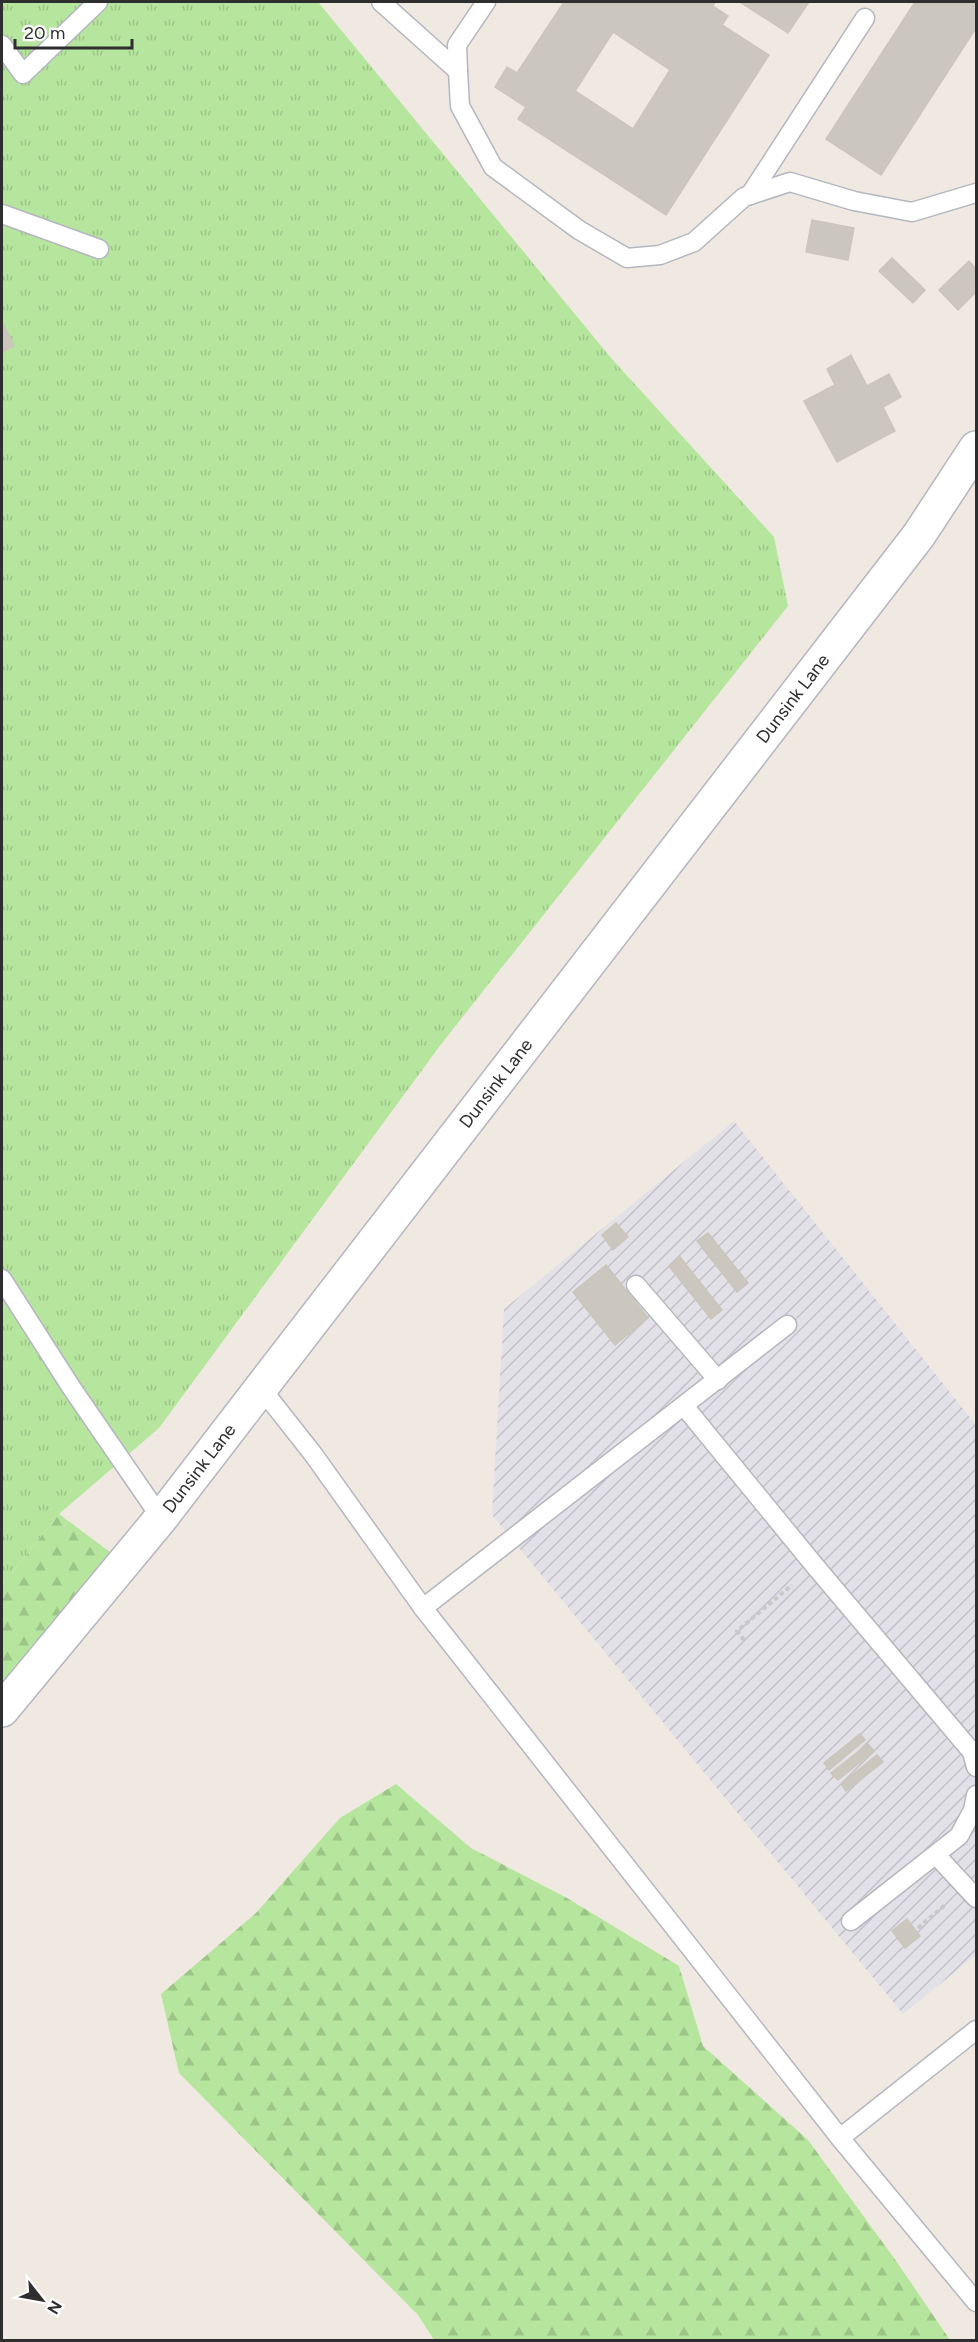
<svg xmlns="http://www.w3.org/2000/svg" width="978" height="2342" viewBox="0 0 978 2342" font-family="Figtree,sans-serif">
	<defs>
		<pattern id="industrial-furrows" width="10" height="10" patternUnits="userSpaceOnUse" patternTransform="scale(1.5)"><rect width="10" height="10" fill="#e3e1e8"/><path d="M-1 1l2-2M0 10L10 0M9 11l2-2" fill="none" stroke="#c3c1c7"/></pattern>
		<pattern id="grass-tufts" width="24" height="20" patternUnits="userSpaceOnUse" patternTransform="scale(1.5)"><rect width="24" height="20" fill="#b6e59e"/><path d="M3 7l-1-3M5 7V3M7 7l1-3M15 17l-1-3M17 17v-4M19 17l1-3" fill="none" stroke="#9dc588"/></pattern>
		<pattern id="forest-firs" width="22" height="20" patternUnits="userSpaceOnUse" patternTransform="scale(1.5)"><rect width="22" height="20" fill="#b6e59e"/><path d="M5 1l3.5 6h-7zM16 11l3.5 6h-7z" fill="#9dc588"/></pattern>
	</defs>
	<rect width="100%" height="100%" fill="#efe9e1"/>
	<path fill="url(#industrial-furrows)" d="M 734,1121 L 976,1425 L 976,1955 L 903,2014 L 492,1515 L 504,1309 Z"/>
	<path fill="url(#grass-tufts)" d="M 2,2 L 318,2 L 611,358 L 774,537 L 788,606 L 442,1043 L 159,1428 L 59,1514 L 2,1585 Z"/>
	<g fill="url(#forest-firs)">
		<path d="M 59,1514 L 110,1552 L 2,1685 L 2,1585 Z"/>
		<path d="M 396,1784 L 471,1848 L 567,1898 L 679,1966 L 703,2046 L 808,2140 L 894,2258 L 950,2340 L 434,2340 L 418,2315 L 179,2073 L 161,1994 L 256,1913 L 340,1818 Z"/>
	</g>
	<g fill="#cbc7bf" stroke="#cbc5ba" stroke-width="1.5" fill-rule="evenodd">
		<path d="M 564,2 L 715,2 L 713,6 L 728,16 L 722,25 L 769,55 L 666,215 L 518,119 L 526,107 L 495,87 L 507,67 L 517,73 ZM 613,32 L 670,70 L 633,129 L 575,91 Z"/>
		<path d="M 740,2 L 809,2 L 788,33 Z"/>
		<path d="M 915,2 L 976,2 L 976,28 L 881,175 L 826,139 Z"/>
		<path d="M 812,220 L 854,228 L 848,260 L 806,252 Z"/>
		<path d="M 892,258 L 925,290 L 913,303 L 879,271 Z"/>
		<path d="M 969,261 L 976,269 L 976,283 L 974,285 L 976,292 L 958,310 L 939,290 Z"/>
		<path d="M 2,321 L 14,346 L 2,352 Z"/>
		<path d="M 851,355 L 867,386 L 889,374 L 901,397 L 883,407 L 895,431 L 837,462 L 804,401 L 835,385 L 827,369 Z"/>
		<path d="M 616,1223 L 628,1237 L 613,1250 L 602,1235 Z"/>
		<path d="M 708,1233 L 748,1283 L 737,1292 L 697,1241 Z"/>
		<path d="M 680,1257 L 722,1310 L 711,1319 L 669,1266 Z"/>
		<path d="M 606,1265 L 648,1318 L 615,1345 L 573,1292 Z"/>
		<path d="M 860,1734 L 865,1740 L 829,1770 L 824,1763 Z"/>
		<path d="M 868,1744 L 874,1751 L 838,1780 L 831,1773 Z"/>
		<path d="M 877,1755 L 883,1762 L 846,1791 L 841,1784 Z"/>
		<path d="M 907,1919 L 920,1936 L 905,1948 L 892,1931 Z"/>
	</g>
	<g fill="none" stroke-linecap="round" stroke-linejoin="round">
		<g stroke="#b4b7c1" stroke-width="21">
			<g id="lane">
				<path d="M 381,2 L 458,71"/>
				<path d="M 486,2 L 457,45 L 458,71 L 460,106 L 493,167 L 579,230 L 627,258 L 660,255 L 694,242 L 744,197 L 790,182 L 854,201 L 912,212 L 976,193"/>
				<path d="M 2,45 L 23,74 L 98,2"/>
				<path d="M 750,195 L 865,18"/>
				<path d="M 2,214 L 99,249"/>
				<path d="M 2,1279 L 71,1387 L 161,1518"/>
				<path d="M 636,1285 L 718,1380"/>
				<path d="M 261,1388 L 313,1454 L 423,1608 L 840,2138 L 976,2302"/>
				<path d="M 684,1406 L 815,1566 L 972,1752 L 976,1767"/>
				<path d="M 423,1608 L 787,1325"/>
				<path d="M 937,1856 L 976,1898"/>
				<path d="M 851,1921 L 959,1836 L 973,1810 L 976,1795"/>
				<path d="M 840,2138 L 976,2030"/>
			</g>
		</g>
		<g stroke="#b4b7c1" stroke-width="36">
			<g id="street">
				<path id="s1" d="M 2,1710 L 161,1518 L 261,1388 L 919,535 L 976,448"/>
			</g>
		</g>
		<g stroke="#c9c9c9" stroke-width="4" stroke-dasharray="4.5 3" stroke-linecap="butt">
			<path d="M 744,1640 L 737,1631 L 792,1585"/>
			<path d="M 918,1928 L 945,1905"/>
		</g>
		<use href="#lane" stroke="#fff" stroke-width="18"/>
		<use href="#street" stroke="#fff" stroke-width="33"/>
	</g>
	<g text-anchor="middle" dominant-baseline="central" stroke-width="4.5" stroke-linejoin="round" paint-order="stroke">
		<g font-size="18" fill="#2e2e2e" stroke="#fff">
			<text stroke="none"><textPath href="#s1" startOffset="1284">Dunsink Lane</textPath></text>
			<text stroke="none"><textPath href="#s1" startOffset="798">Dunsink Lane</textPath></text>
			<text stroke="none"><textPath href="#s1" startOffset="312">Dunsink Lane</textPath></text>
		</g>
	</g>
	<rect width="978" height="2342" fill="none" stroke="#2e2e2e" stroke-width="6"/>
	<g transform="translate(42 2300) rotate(121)" stroke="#ffffff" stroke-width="4.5" paint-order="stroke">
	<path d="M0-4.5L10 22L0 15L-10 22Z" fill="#2e2e2e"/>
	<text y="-9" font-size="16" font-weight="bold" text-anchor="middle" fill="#2e2e2e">N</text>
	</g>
	<path d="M15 39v9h117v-9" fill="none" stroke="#2e2e2e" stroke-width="3"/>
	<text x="24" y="39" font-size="18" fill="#2e2e2e" stroke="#ffffff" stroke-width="4.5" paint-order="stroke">20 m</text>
</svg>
